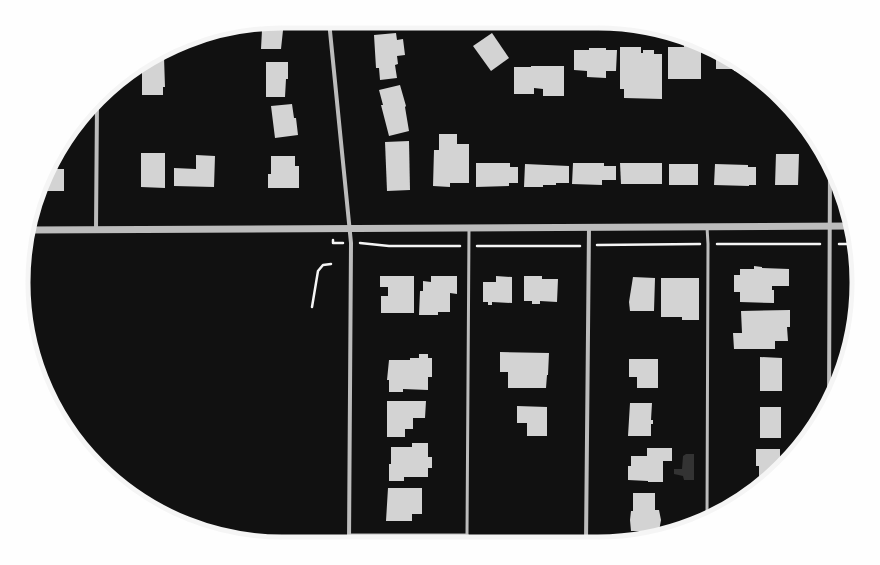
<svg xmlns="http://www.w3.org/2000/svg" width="880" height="565" font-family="Jost,sans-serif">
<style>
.water{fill:#333}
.building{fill:#d3d3d3}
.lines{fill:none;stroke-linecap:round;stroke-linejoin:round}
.path{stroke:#f5f5f5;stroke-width:2.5}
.service{stroke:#bcbcbc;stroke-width:3}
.minor{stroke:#bcbcbc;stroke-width:4}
.tertiary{stroke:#bcbcbc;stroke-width:7}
.rim{fill:none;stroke:#f5f5f5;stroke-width:5}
</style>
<rect width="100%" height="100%" fill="#111"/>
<polygon class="water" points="686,454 694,454 694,480 684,480 683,476 674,474 674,469 682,469 683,456"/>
<g class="building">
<polygon points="284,21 281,49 261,49 262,30 251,30 252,26"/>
<polygon points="396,33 397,40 403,39 405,55 397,56 398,64 395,65 397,78 380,80 379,68 376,68 374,35"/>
<polygon points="492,33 509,58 491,71 473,46"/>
<polygon points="684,43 692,43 692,47 701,46 701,79 668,79 668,47 684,47"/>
<polygon points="620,47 641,47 641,53 643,53 643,50 654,50 654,54 662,54 662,99 624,98 624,89 620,89"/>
<polygon points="589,48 606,48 606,50 617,50 616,71 606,71 606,78 587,77 587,71 574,70 574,50 589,50"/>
<polygon points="716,50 727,57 745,69 740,69 740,71 734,71 734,69 716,69"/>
<polygon points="157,55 160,55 160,57 164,57 165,87 163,87 163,95 142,95 142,63"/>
<polygon points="266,62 288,62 288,79 286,79 285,97 266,97"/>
<polygon points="531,66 564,66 564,96 543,96 543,89 534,88 534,94 514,94 514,67 531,67"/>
<polygon points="400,85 406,106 405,107 409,131 389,136 381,105 383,105 379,90"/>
<polygon points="768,85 770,86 778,94 768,94"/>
<polygon points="292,104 294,118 296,118 298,135 275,138 271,106"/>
<polygon points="439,134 457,134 457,144 469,144 469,183 450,183 450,187 433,186 434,150 439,150"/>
<polygon points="409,141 410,190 387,191 385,142"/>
<polygon points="141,153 165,153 165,188 141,187"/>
<polygon points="776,154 799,154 798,185 775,185"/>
<polygon points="196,155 215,156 214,187 174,186 174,168 196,169"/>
<polygon points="271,156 295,156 295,166 299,166 299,188 268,188 268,174 271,174"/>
<polygon points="476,163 510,163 510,167 518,167 518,183 509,183 509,186 476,187"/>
<polygon points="573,163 604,163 604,166 616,166 616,180 602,180 602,185 572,184"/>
<polygon points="620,163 662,163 662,184 621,184"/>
<polygon points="525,164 569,166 569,183 556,183 556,185 543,185 543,187 524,187"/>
<rect x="669" y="164" width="29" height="21"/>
<polygon points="715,164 748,165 748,167 756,167 756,185 749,185 749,186 714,185"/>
<polygon points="50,169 64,169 64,191 39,191"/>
<polygon points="754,266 762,267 762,268 789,269 789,286 772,286 772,290 774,290 774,303 740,302 740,292 734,292 734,275 740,275 740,269 754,269"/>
<polygon points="380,276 414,276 414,313 381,313 381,296 388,296 388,287 380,287"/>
<polygon points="431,276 457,276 457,294 450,293 450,312 438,312 438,315 419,315 420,291 423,291 423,281 431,282"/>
<polygon points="496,276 512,277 512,303 492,302 492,305 488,305 488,302 483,302 483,282 496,282"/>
<polygon points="524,276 542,276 542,279 558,279 557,302 540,301 540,304 532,304 532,301 524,301"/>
<polygon points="633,277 655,278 654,311 630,311 629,302"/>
<polygon points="661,278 699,278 699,320 682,320 682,317 661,317"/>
<polygon points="790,310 790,327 787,327 788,341 775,341 775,349 734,349 733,333 742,333 741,311"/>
<polygon points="500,352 549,353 548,375 547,375 546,388 508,388 508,372 500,372"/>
<polygon points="419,354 428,354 428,358 432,358 432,377 428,377 428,390 403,389 403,392 389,392 389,380 387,380 389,360 410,360 410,358 419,358"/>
<polygon points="760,357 782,358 782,391 760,391"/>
<polygon points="629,359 658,359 658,388 637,388 637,377 629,377"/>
<polygon points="387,401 426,401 425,418 413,418 413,429 405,429 405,437 387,437"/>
<polygon points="630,403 652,403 651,420 653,420 653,424 651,424 651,436 628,436"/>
<polygon points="517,406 547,407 547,436 527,436 527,423 517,423"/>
<rect x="760" y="407" width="21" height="31"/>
<polygon points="412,443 428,443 428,457 432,457 432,468 428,468 428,477 404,477 404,481 389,481 389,464 391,464 391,447 412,447"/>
<polygon points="647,448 672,448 672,461 663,461 663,482 648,482 648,481 628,480 628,466 631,466 631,456 647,456"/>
<polygon points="756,449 780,449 780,468 764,483 759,483 759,466 756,466"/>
<polygon points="388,488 422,488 422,514 412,514 412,521 386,521"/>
<polygon points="633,493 655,493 655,510 659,510 661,520 659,531 631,531 630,520 631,511 633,511"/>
<polygon points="631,537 649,537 649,538 631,541"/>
</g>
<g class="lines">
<g class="path">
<polyline points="333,240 333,243 343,243"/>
<polyline points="360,243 389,246 460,246"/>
<polyline points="717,244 820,244"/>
<polyline points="839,244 855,244"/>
<polyline points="597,245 700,244"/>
<polyline points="477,246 580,246"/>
<polyline points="312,307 318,271 323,265 331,264"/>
</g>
<g class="service">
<polyline points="707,519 708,244 707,227"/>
<polyline points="349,535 467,535 467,543"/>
<polyline points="467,535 469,229"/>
</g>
<g class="minor">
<polyline points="329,21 351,243 349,542"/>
<polyline points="96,229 97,103"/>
<polyline points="829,403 830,164"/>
<polyline points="586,543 589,227"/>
</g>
<polyline class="tertiary" points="29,230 852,226"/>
</g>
<path d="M0 0H880V565H0ZM282 28H598A254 254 0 0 1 852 282V283A254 254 0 0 1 598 537H282A254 254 0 0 1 28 283V282A254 254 0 0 1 282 28Z" fill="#fefefe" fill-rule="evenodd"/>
<path class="rim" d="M282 28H598A254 254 0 0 1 852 282V283A254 254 0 0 1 598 537H282A254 254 0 0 1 28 283V282A254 254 0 0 1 282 28Z"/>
</svg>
